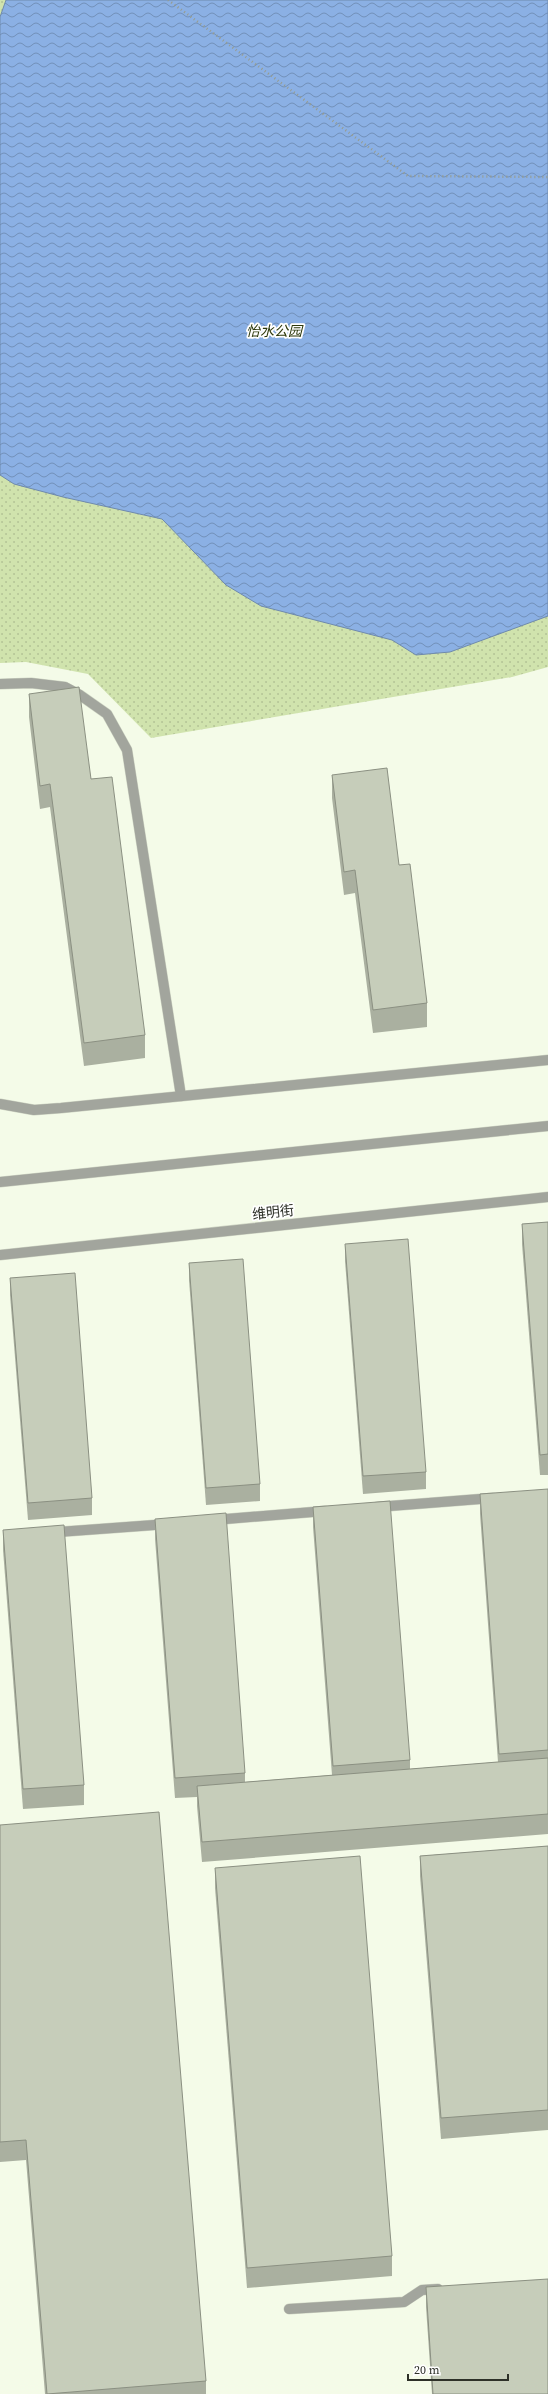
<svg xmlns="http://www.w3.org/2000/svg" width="548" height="2394" font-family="'Source Serif 4','Noto Sans SC',serif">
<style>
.park{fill:url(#park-dots)}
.water{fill:url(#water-waves);stroke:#6f8aac}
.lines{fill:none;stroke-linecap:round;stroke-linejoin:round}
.minor-casing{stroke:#d0d6c5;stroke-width:11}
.path{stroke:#979c8e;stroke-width:2.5;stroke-dasharray:1 3;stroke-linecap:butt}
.minor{stroke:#a2a59d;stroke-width:10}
.wall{fill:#aab0a0}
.building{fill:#c6cdba;stroke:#8b9082}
.labels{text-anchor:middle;stroke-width:3.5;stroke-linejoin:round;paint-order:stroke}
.park-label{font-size:14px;font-style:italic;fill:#2d390b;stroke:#fff}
.street-label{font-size:14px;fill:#2d3028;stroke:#fff}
</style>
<defs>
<pattern id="park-dots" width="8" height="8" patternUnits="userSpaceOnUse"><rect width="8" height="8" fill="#d0e3ad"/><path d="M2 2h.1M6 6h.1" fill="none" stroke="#b3c395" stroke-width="1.8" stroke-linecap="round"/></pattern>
<pattern id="water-waves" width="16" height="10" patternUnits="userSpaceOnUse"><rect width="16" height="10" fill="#8bb0e4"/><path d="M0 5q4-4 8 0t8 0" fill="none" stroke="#7290b9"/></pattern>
</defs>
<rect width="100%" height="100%" fill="#f4fbe8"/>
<polygon class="park" points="0,0 548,0 548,667 512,677 151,738 88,674 26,662 0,663"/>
<polygon class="water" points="6,0 548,0 548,616 450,652 416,655 392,640 261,606 226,585 162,519 63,497 14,484 0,475 0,17"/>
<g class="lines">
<defs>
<g id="minor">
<polyline points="0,684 31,683 65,687 80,695 107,714 127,750 181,1096"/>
<polyline points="0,1104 34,1110 61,1108 548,1060"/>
<polyline points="0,1182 548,1126"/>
<polyline points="0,1255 548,1197"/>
<polyline points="377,1507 493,1498"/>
<polyline points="214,1520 325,1511"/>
<polyline points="58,1532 168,1524"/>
<polyline points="289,2309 404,2302 422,2290 438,2289"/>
</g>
</defs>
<use href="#minor" class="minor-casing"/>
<polyline class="path" points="168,0 408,176 548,177"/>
<use href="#minor" class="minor"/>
</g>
<g class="wall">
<polygon points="29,694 91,779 145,1035 145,1058 84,1066 50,807 40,809 29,717"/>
<polygon points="332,775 399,865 427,1003 427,1027 373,1033 355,893 344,895 332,798"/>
<polygon points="548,1222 548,1475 540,1475 522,1244 522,1224"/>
<polygon points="345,1244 426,1472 426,1489 363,1494 345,1261"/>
<polygon points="189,1263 260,1484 260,1501 206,1505 189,1280"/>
<polygon points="10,1278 92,1498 92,1515 28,1520 10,1295"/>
<polygon points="548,1492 548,1834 202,1862 197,1806 197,1797 175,1798 155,1539 155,1519 245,1773 245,1782 332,1775 313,1527 313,1507 410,1760 410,1769 498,1762 480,1514 480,1494"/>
<polygon points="3,1530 84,1785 84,1805 23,1809 3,1550"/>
<polygon points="0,1825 206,2381 206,2394 45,2394 26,2160 0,2162"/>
<polygon points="548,1846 548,2130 441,2139 420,1876 420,1856"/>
<polygon points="215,1868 392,2256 392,2276 247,2288 215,1888"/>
<polygon points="426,2287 548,2394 432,2394 426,2307"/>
</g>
<g class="building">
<polygon points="79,687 91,779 112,777 145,1035 84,1043 50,784 40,786 29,694"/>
<polygon points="387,768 399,865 410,864 427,1003 373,1010 355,870 344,872 332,775"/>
<polygon points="548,1222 548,1454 540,1455 522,1224"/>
<polygon points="408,1239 426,1472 363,1476 345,1244"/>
<polygon points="243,1259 260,1484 206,1488 189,1263"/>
<polygon points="75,1273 92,1498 28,1503 10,1278"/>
<polygon points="548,1489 548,1750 499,1754 480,1494"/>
<polygon points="390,1501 410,1760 333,1766 313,1507"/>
<polygon points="226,1513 245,1773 175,1778 155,1519"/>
<polygon points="64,1525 84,1785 23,1789 3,1530"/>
<polygon points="548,1758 548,1814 202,1842 197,1786"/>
<polygon points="159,1812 206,2381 47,2394 26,2140 0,2142 0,1825"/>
<polygon points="548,1846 548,2110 441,2118 420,1856"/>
<polygon points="360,1856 392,2256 247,2268 215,1868"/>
<polygon points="548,2279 548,2394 433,2394 426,2287"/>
</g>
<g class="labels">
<g class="park-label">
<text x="274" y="336">怡水公园</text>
</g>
<g class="street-label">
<text transform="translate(273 1212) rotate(-6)" y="5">维明街</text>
</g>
</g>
<path d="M408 2374v6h100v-6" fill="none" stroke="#2d3028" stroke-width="2"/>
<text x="414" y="2374" font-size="12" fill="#2d3028" stroke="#ffffff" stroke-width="3" paint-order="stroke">20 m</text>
</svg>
